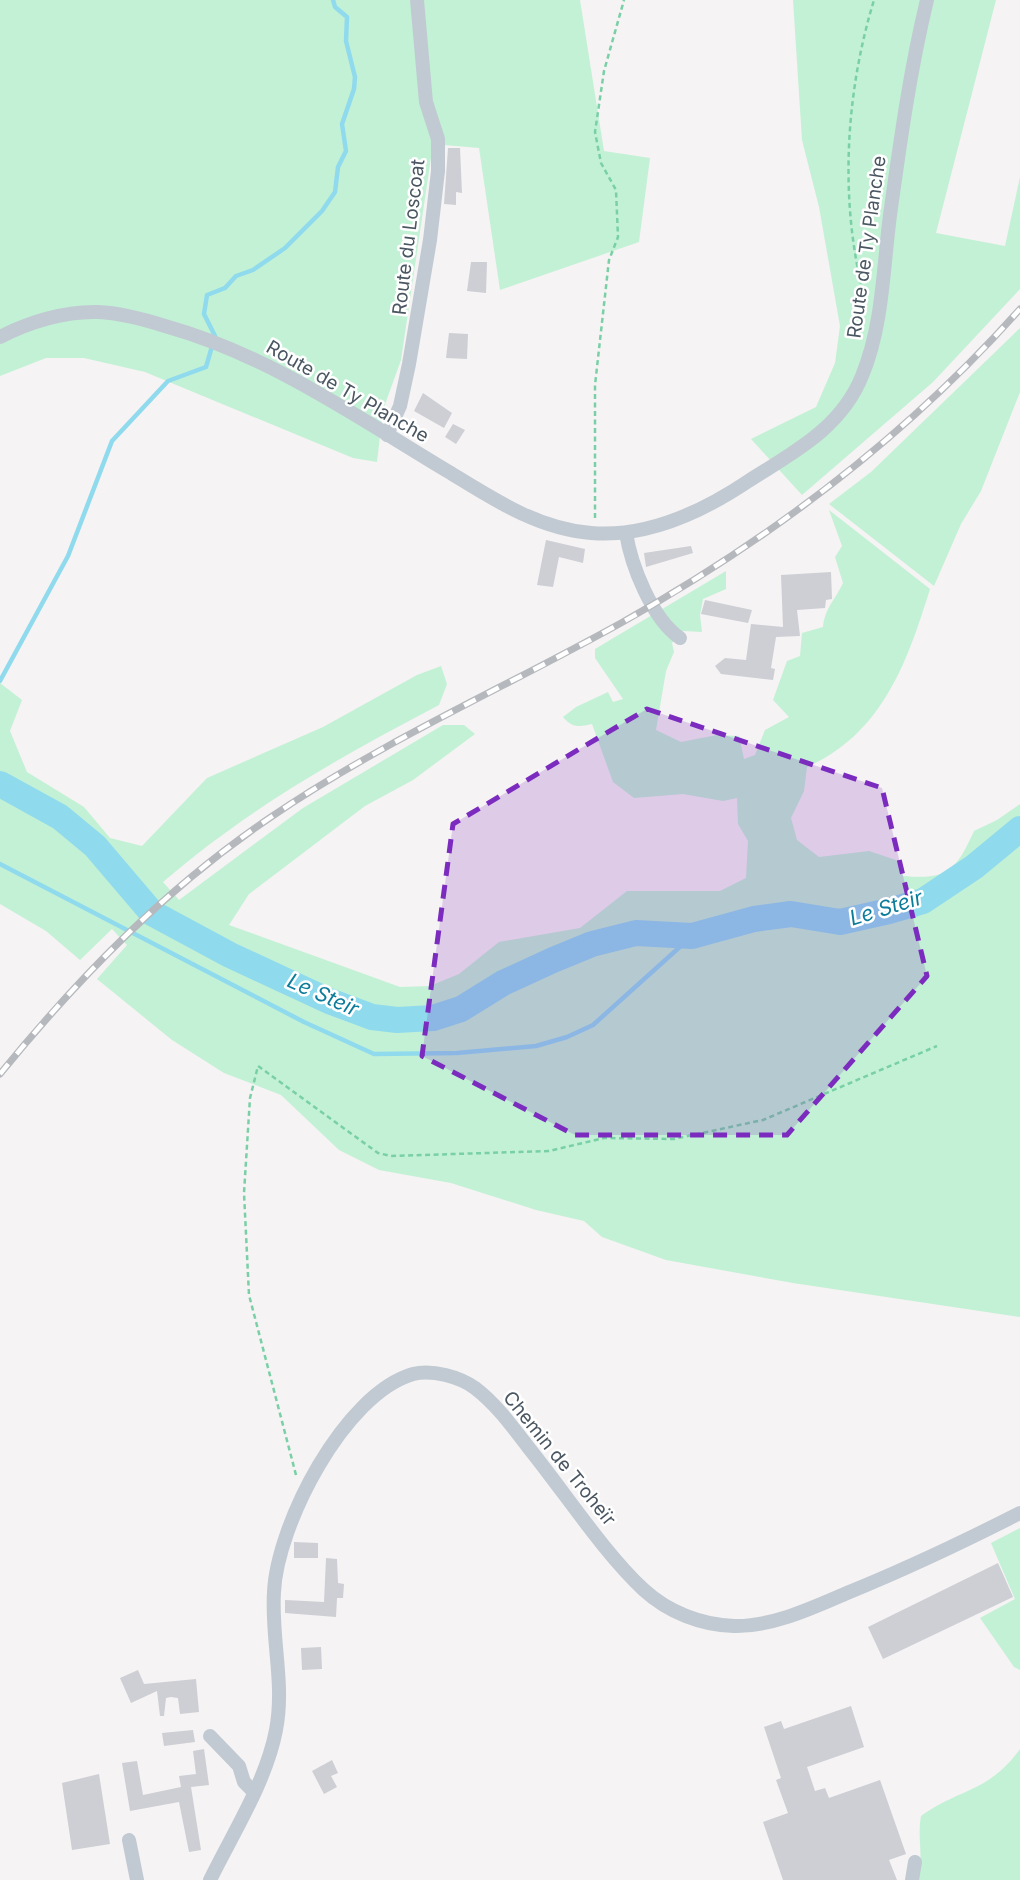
<svg xmlns="http://www.w3.org/2000/svg" width="1020" height="1880" font-family="Inter,sans-serif">
<style>
.green{fill:#c3f1d5}
.lines{fill:none;stroke-linecap:round;stroke-linejoin:round}
.stream{stroke:#90daee;stroke-width:4.5}
.river{stroke:#90daee;stroke-width:26}
.building{fill:#cdcfd5}
.path{stroke:#7ad0a6;stroke-width:2.5;stroke-dasharray:5 3.5;stroke-linecap:butt}
.minor{stroke:#c1cad2;stroke-width:14}
.rail-casing{stroke:#b5b8bd;stroke-width:7}
.rail{stroke:#fff;stroke-width:4.5;stroke-dasharray:13;stroke-linecap:butt}
.marked{fill:#7b2cbf;fill-opacity:0.2;stroke:#7b2cbf;stroke-width:5;stroke-dasharray:14 9;stroke-linejoin:round}
.labels{text-anchor:middle;stroke-width:5;stroke-linejoin:round;paint-order:stroke}
.street-label{font-size:19px;fill:#4a5661;stroke:#fff}
.water-label{font-size:21px;font-style:italic;fill:#0c7c9b;stroke:#fff}
</style>
<rect width="100%" height="100%" fill="#f5f3f3"/>
<g class="green">
<polygon points="0,0 580,0 604,151 650,158 639,242 500,290 479,148 433,144 401,360 383,410 377,462 353,458 145,372 84,358 46,358 0,376"/>
<polygon points="793,0 996,0 936,233 1005,246 1020,177 1020,289 933,382 802,495 751,439 816,407 835,363 840,326 819,207 802,140"/>
<polygon points="1020,328 1020,392 981,491 961,524 934,586 829,504 871,472"/>
<path d="M829 510 930 589C907 663 882 734 807 767L804 791 791 818 797 840 819 857 869 851 896 860 903 876C947 880 956 871 974 831L997 820 1020 804V1317L793 1283 666 1260 602 1237 584 1221 536 1210 451 1183 379 1170 339 1150 281 1095 224 1073 172 1040 97 979 127 945 112 929 80 960 46 931 0 904V683L22 700 10 731 27 772 84 807 110 838 142 846 207 778 323 727 417 675 441 666 447 684 439 705C338 758 249 808 163 882L179 900 303 808 443 725H464L475 734 413 780 365 806 249 894 229 925 400 987 430 986 459 974 499 942 580 928 627 891H720L746 878 748 841 738 824 737 798 723 801 683 794 634 798 613 782 592 724C579 727 572 728 563 717L576 707 608 692 613 702 623 699 595 658V649L726 571V589L703 599 700 615 702 632 683 631 672 643 674 652 666 671 656 730 681 742 717 735 739 736 744 759 755 755 765 730 789 717 773 700 787 661 800 656 802 633 823 627C825 608 835 600 843 583L835 557 842 546Z"/>
<polygon points="1020,1528 1020,1670 1014,1667 980,1618 1015,1599 991,1543"/>
<path d="M1020 1749V1880H918C924 1858 917 1838 921 1816 960 1788 988 1793 1020 1749Z"/>
</g>
<g class="lines">
<g class="stream">
<polyline points="0,681 68,556 112,441 168,381 206,367 215,336 204,314 207,295 225,288 236,276 253,270 285,248 322,211 335,192 338,167 346,151 342,124 354,89 355,77 346,41 347,17 335,7 333,0"/>
<polyline points="0,864 304,1022 374,1054 457,1053 536,1046 567,1037 593,1025 692,936"/>
</g>
<polyline class="river" points="0,784 60,817 95,846 152,913 230,955 329,1001 372,1017 397,1020 433,1018 461,1009 503,983 553,960 592,944 636,933 692,936 754,919 791,914 840,922 889,911 923,901 974,867 1020,829"/>
</g>
<g class="building">
<polygon points="448,148 460,148 462,193 456,192 456,205 444,204"/>
<polygon points="471,262 487,262 486,293 467,291"/>
<polygon points="449,333 468,334 467,359 446,358"/>
<polygon points="423,393 452,413 444,428 414,411"/>
<polygon points="453,424 465,430 456,444 445,437"/>
<polygon points="546,540 585,549 583,563 559,557 553,587 537,585"/>
<polygon points="691,546 693,553 646,567 644,553"/>
<polygon points="831,572 832,599 826,600 825,608 797,610 800,636 776,637 771,668 775,669 773,680 721,674 715,666 725,658 746,660 751,624 783,627 781,575"/>
<polygon points="705,600 752,610 748,623 701,614"/>
<polygon points="294,1542 318,1543 318,1558 294,1558"/>
<polygon points="326,1558 337,1559 338,1583 344,1584 343,1598 337,1598 336,1617 285,1613 285,1600 324,1602"/>
<polygon points="998,1563 1013,1597 883,1659 868,1627"/>
<polygon points="321,1647 322,1669 302,1670 301,1648"/>
<polygon points="138,1670 144,1684 196,1679 199,1712 180,1714 178,1698 171,1697 166,1698 164,1716 160,1716 157,1691 131,1703 120,1678"/>
<polygon points="851,1706 864,1747 807,1767 815,1791 825,1788 829,1798 880,1780 906,1854 889,1860 897,1880 783,1880 763,1822 788,1813 776,1780 781,1778 764,1727 781,1721 784,1729"/>
<polygon points="193,1730 195,1742 164,1746 162,1733"/>
<polygon points="204,1749 209,1785 191,1787 201,1850 189,1852 179,1802 130,1811 122,1763 137,1761 143,1795 181,1787 179,1776 196,1774 193,1751"/>
<polygon points="332,1760 338,1773 331,1776 337,1787 324,1794 312,1771"/>
<polygon points="99,1774 110,1844 72,1850 62,1783"/>
</g>
<g class="lines">
<g class="path">
<path d="M865 300C839 203 845 95 874 0"/>
<polyline points="595,518 595,385 609,260 618,237 616,190 601,163 595,132 604,71 624,0"/>
<polyline points="296,1475 249,1295 244,1193 250,1098 258,1066 378,1153 391,1156 549,1151 604,1138 674,1139 763,1120 937,1046"/>
</g>
<g class="minor">
<path d="M0 337C29 322 65 311 98 312 121 313 143 319 165 326 269 355 357 417 449 472 493 499 538 529 591 533 648 538 704 511 750 480 794 452 841 428 862 376 883 325 883 269 890 215 900 143 910 70 927 0"/>
<polyline points="387,435 400,406 409,364 430,240 438,171 438,139 426,102 417,0"/>
<path d="M626 533C631 565 652 619 680 638"/>
<polyline points="210,1736 239,1766 244,1782 253,1791"/>
<polyline points="129,1840 137,1880"/>
<path d="M210 1880C233 1833 266 1782 276 1730 285 1683 271 1639 274 1592 277 1525 344 1394 413 1374 432 1369 460 1377 475 1388 496 1404 512 1426 528 1447 563 1490 604 1553 644 1590 668 1612 701 1625 734 1626 772 1627 812 1608 847 1593 906 1569 963 1542 1020 1513"/>
<polyline points="912,1880 915,1862"/>
</g>
<defs>
<path id="rail" d="M0 1074C80 976 166 888 271 817 381 742 504 688 621 623 769 540 907 436 1020 309"/>
</defs>
<use href="#rail" class="rail-casing"/>
<use href="#rail" class="rail"/>
</g>
<path class="marked" d="M647 709 882 788 927 976 787 1135H575L422 1056 453 824Z"/>
<g class="labels">
<g class="street-label">
<text transform="translate(408 237) rotate(-83)" y="7">Route du Loscoat</text>
<text transform="translate(866 247) rotate(-82)" y="7">Route de Ty Planche</text>
<text transform="translate(348 391) rotate(30)" y="7">Route de Ty Planche</text>
<text transform="translate(560 1458) rotate(51)" y="7">Chemin de Troheïr</text>
</g>
<g class="water-label">
<text transform="translate(886 908) rotate(-17)" y="7">Le Steir</text>
<text transform="translate(323 995) rotate(24)" y="7">Le Steir</text>
</g>
</g>
</svg>
